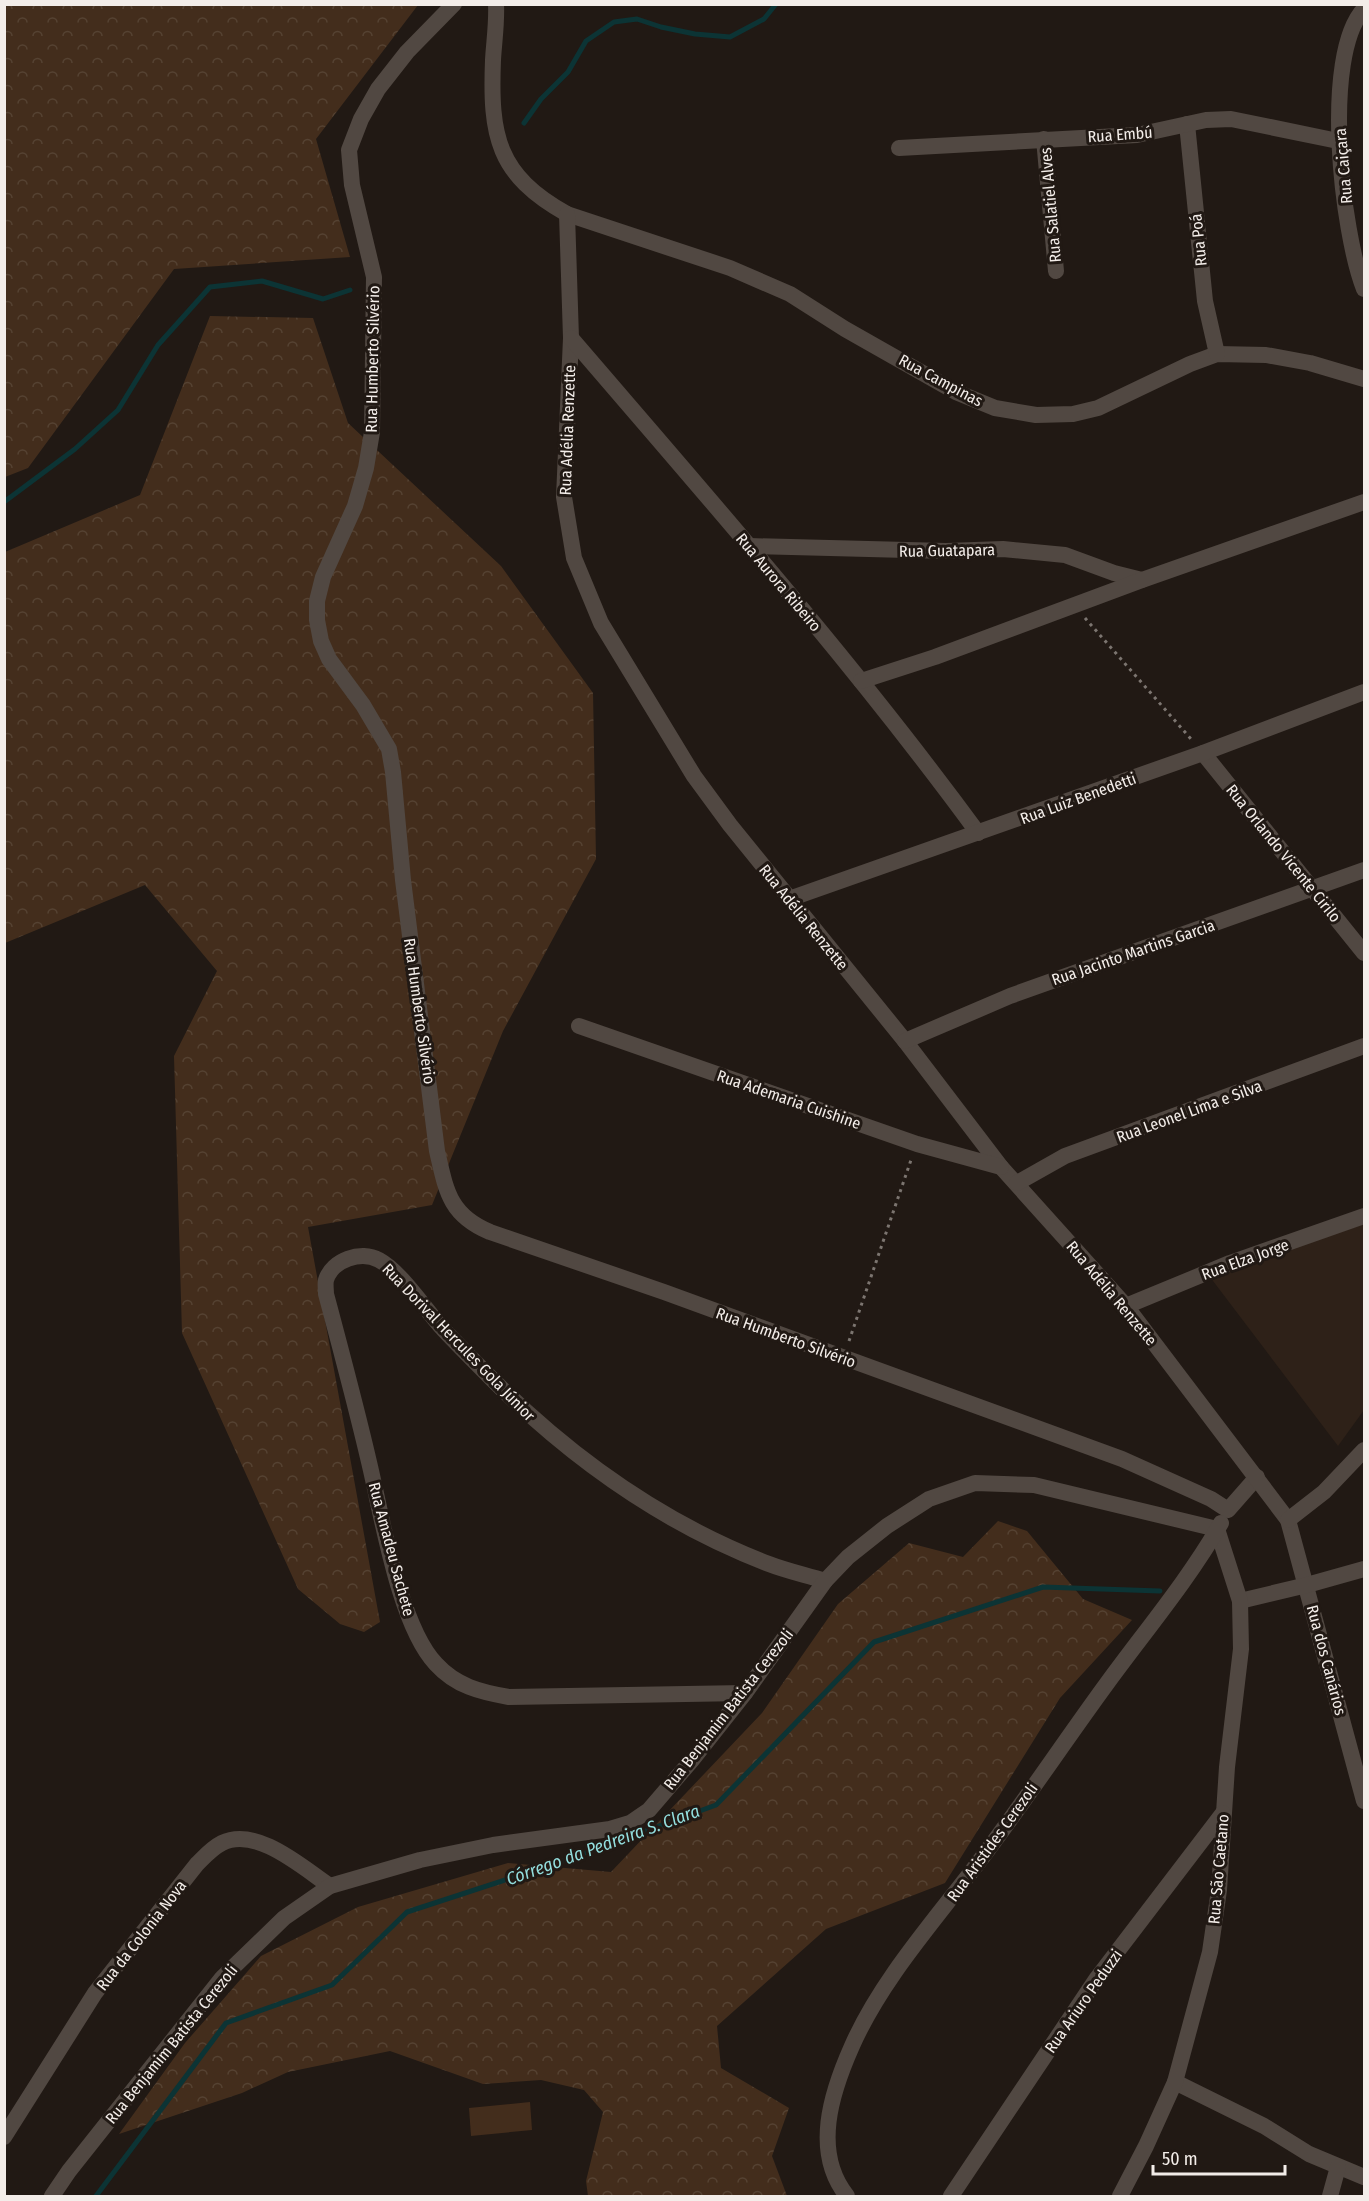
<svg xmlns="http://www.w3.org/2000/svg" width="1369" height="2201" font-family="'Fira Sans Condensed',sans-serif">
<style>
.built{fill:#2e2118}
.forest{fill:url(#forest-crowns)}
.pitch{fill:#432d1c}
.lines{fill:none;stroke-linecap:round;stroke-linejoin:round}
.stream{stroke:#0c3435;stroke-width:5}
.path{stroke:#7c7570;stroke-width:3;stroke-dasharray:3 4.5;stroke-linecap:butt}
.street{stroke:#514842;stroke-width:16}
.labels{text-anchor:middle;stroke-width:6;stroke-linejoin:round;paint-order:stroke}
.street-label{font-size:16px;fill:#f3ede9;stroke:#211914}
.water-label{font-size:18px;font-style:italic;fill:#93dede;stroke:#211914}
</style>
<defs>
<pattern id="forest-crowns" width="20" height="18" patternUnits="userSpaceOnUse" patternTransform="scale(1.5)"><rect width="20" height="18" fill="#432d1c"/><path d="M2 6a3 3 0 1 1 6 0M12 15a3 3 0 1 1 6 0" fill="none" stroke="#554232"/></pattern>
</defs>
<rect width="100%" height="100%" fill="#211914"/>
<polygon class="built" points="1364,1224 1364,1410 1338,1446 1210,1277"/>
<g class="forest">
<polygon points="5,4 418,5 316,139 350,257 174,269 28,468 5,477"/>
<polygon points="210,316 313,318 348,423 501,566 593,693 596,859 503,1031 432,1205 308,1227 380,1622 364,1632 340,1624 298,1589 182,1333 174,1056 217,971 145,885 5,943 5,552 140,495"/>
<polygon points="998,1521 1027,1531 1083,1599 1132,1620 1060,1698 945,1883 826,1929 717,2026 721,2068 789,2108 772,2156 787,2196 588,2196 586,2181 603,2112 584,2090 541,2080 483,2084 390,2051 288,2072 242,2093 119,2134 185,2043 261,1956 358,1907 508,1863 611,1872 762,1713 838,1604 909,1543 963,1557"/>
</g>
<polygon class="pitch" points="530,2102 532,2130 471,2136 469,2108"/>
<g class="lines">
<g class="stream">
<polyline points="524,123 541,99 568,72 586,41 614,22 637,19 661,27 695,34 730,37 764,19 776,4"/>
<polyline points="4,502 75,449 118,410 158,345 210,287 262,281 323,299 350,290"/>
<polyline points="96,2196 226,2023 332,1985 407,1912 569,1859 716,1805 874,1642 1043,1587 1160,1591"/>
</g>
<g class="path">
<polyline points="1085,618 1191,739"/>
<polyline points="849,1341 911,1160"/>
</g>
<g class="street">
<path d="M454 4 407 52 378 89 361 119 349 150 352 185 374 277 372 432 366 468 355 506 323 577 317 601V620L321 641 329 659 363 705 389 749 393 772 403 880 437 1151C446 1190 449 1215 490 1232L664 1292 1122 1459 1211 1499 1228 1510 1257 1477"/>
<path d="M496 4C497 23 494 42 493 60 490 136 497 175 567 214L730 268 790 294 845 329 956 392 995 408 1036 415 1073 414 1098 408 1190 364 1217 354 1266 355 1310 363 1364 379"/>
<path d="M1364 9C1321 56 1342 233 1364 289"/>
<polyline points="1187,124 1205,301 1217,354"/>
<polyline points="1044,139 1056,271"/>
<polyline points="899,148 1137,135 1206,120 1231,119 1338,141"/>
<polyline points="567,214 571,338 564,497 574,558 601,623 694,776 730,825 905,1041 1001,1167 1126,1306 1288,1520 1364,1801"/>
<path d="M571 338C710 500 852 661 978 833"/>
<polyline points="749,546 946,551 1003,549 1065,555 1114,573 1142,580"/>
<polyline points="861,681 935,657 1142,580 1364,502"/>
<polyline points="1203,753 1364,953"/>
<polyline points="789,899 1203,753 1364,692"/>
<polyline points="579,1026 917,1144 1001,1167"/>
<polyline points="905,1041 1010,996 1364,870"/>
<polyline points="1017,1183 1065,1156 1364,1046"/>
<polyline points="1126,1306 1230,1263 1364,1216"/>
<polyline points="1288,1520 1324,1492 1364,1450"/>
<polyline points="1240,1601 1307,1585 1364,1569"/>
<path d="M745 1693 509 1697C480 1692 456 1686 436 1664 399 1625 382 1516 369 1462 356 1406 341 1350 326 1294 326 1290 325 1284 326 1280 332 1260 361 1250 379 1260 401 1272 425 1309 443 1329 459 1346 475 1362 491 1378 570 1457 664 1524 769 1564 787 1571 806 1575 825 1581"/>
<polyline points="1175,2082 1264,2126 1309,2154 1364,2177"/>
<path d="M4 2137 95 1993 197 1864C205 1856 212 1848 222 1843 257 1826 303 1868 330 1886"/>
<polyline points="52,2196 69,2171 222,1978 284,1918 330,1886 420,1860 493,1845 610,1829 630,1823 649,1810 692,1760 745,1693 825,1581 848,1557 887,1526 929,1499 975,1483 1034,1485 1217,1529 1240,1601 1241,1649 1227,1767 1219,1890 1210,1952 1175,2082 1146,2146 1120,2196"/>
<path d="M847 2196C812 2152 831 2093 852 2046 881 1980 935 1920 978 1863 1023 1804 1064 1742 1108 1682 1146 1630 1189 1579 1221 1523"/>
<polyline points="951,2196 1097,1978 1223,1813"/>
<polyline points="1330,2196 1338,2167"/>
</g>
</g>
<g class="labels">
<g class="street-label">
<text transform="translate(1120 134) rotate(-4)" y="6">Rua Embú</text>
<text transform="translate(1343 166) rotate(-95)" y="6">Rua Caiçara</text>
<text transform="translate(1050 205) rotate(-95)" y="6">Rua Salatiel Alves</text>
<text transform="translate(1198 240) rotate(-96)" y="6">Rua Poá</text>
<text transform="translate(372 359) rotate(-89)" y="6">Rua Humberto Silvério</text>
<text transform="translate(941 380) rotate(28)" y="6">Rua Campinas</text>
<text transform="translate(567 430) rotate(-88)" y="6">Rua Adélia Renzette</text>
<text transform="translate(947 550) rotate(-1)" y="6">Rua Guatapara</text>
<text transform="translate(779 582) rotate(50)" y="6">Rua Aurora Ribeiro</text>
<text transform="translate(1078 798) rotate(-20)" y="6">Rua Luiz Benedetti</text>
<text transform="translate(1284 853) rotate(51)" y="6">Rua Orlando Vicente Cirilo</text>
<text transform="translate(804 917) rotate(51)" y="6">Rua Adélia Renzette</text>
<text transform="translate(1133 952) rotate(-19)" y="6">Rua Jacinto Martins Garcia</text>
<text transform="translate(420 1011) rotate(82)" y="6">Rua Humberto Silvério</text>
<text transform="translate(789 1099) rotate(19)" y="6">Rua Ademaria Cuishine</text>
<text transform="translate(1189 1111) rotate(-20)" y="6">Rua Leonel Lima e Silva</text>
<text transform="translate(1245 1259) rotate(-20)" y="6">Rua Elza Jorge</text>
<text transform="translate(1112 1293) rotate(50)" y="6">Rua Adélia Renzette</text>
<text transform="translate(786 1337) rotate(20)" y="6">Rua Humberto Silvério</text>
<text transform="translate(459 1342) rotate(46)" y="6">Rua Dorival Hercules Gola Júnior</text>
<text transform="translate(392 1549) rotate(75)" y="6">Rua Amadeu Sachete</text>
<text transform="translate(1327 1660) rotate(75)" y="6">Rua dos Canários</text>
<text transform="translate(728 1709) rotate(-52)" y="6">Rua Benjamim Batista Cerezoli</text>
<text transform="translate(992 1842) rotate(-54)" y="6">Rua Aristides Cerezoli</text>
<text transform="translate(1218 1869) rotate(-85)" y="6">Rua São Caetano</text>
<text transform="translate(141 1935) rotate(-52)" y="6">Rua da Colonia Nova</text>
<text transform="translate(1083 2001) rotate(-55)" y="6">Rua Ariuro Peduzzi</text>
<text transform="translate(171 2044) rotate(-51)" y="6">Rua Benjamim Batista Cerezoli</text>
</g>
<g class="water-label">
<text transform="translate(603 1845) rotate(-20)" y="6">Córrego da Pedreira S. Clara</text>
</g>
</g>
<rect width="1369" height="2201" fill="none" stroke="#f3ede9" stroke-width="12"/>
<path d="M1153 2165v9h132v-9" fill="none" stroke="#f3ede9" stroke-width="3"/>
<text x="1162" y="2165" font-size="18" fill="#f3ede9" stroke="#211914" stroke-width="4.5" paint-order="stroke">50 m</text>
</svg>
